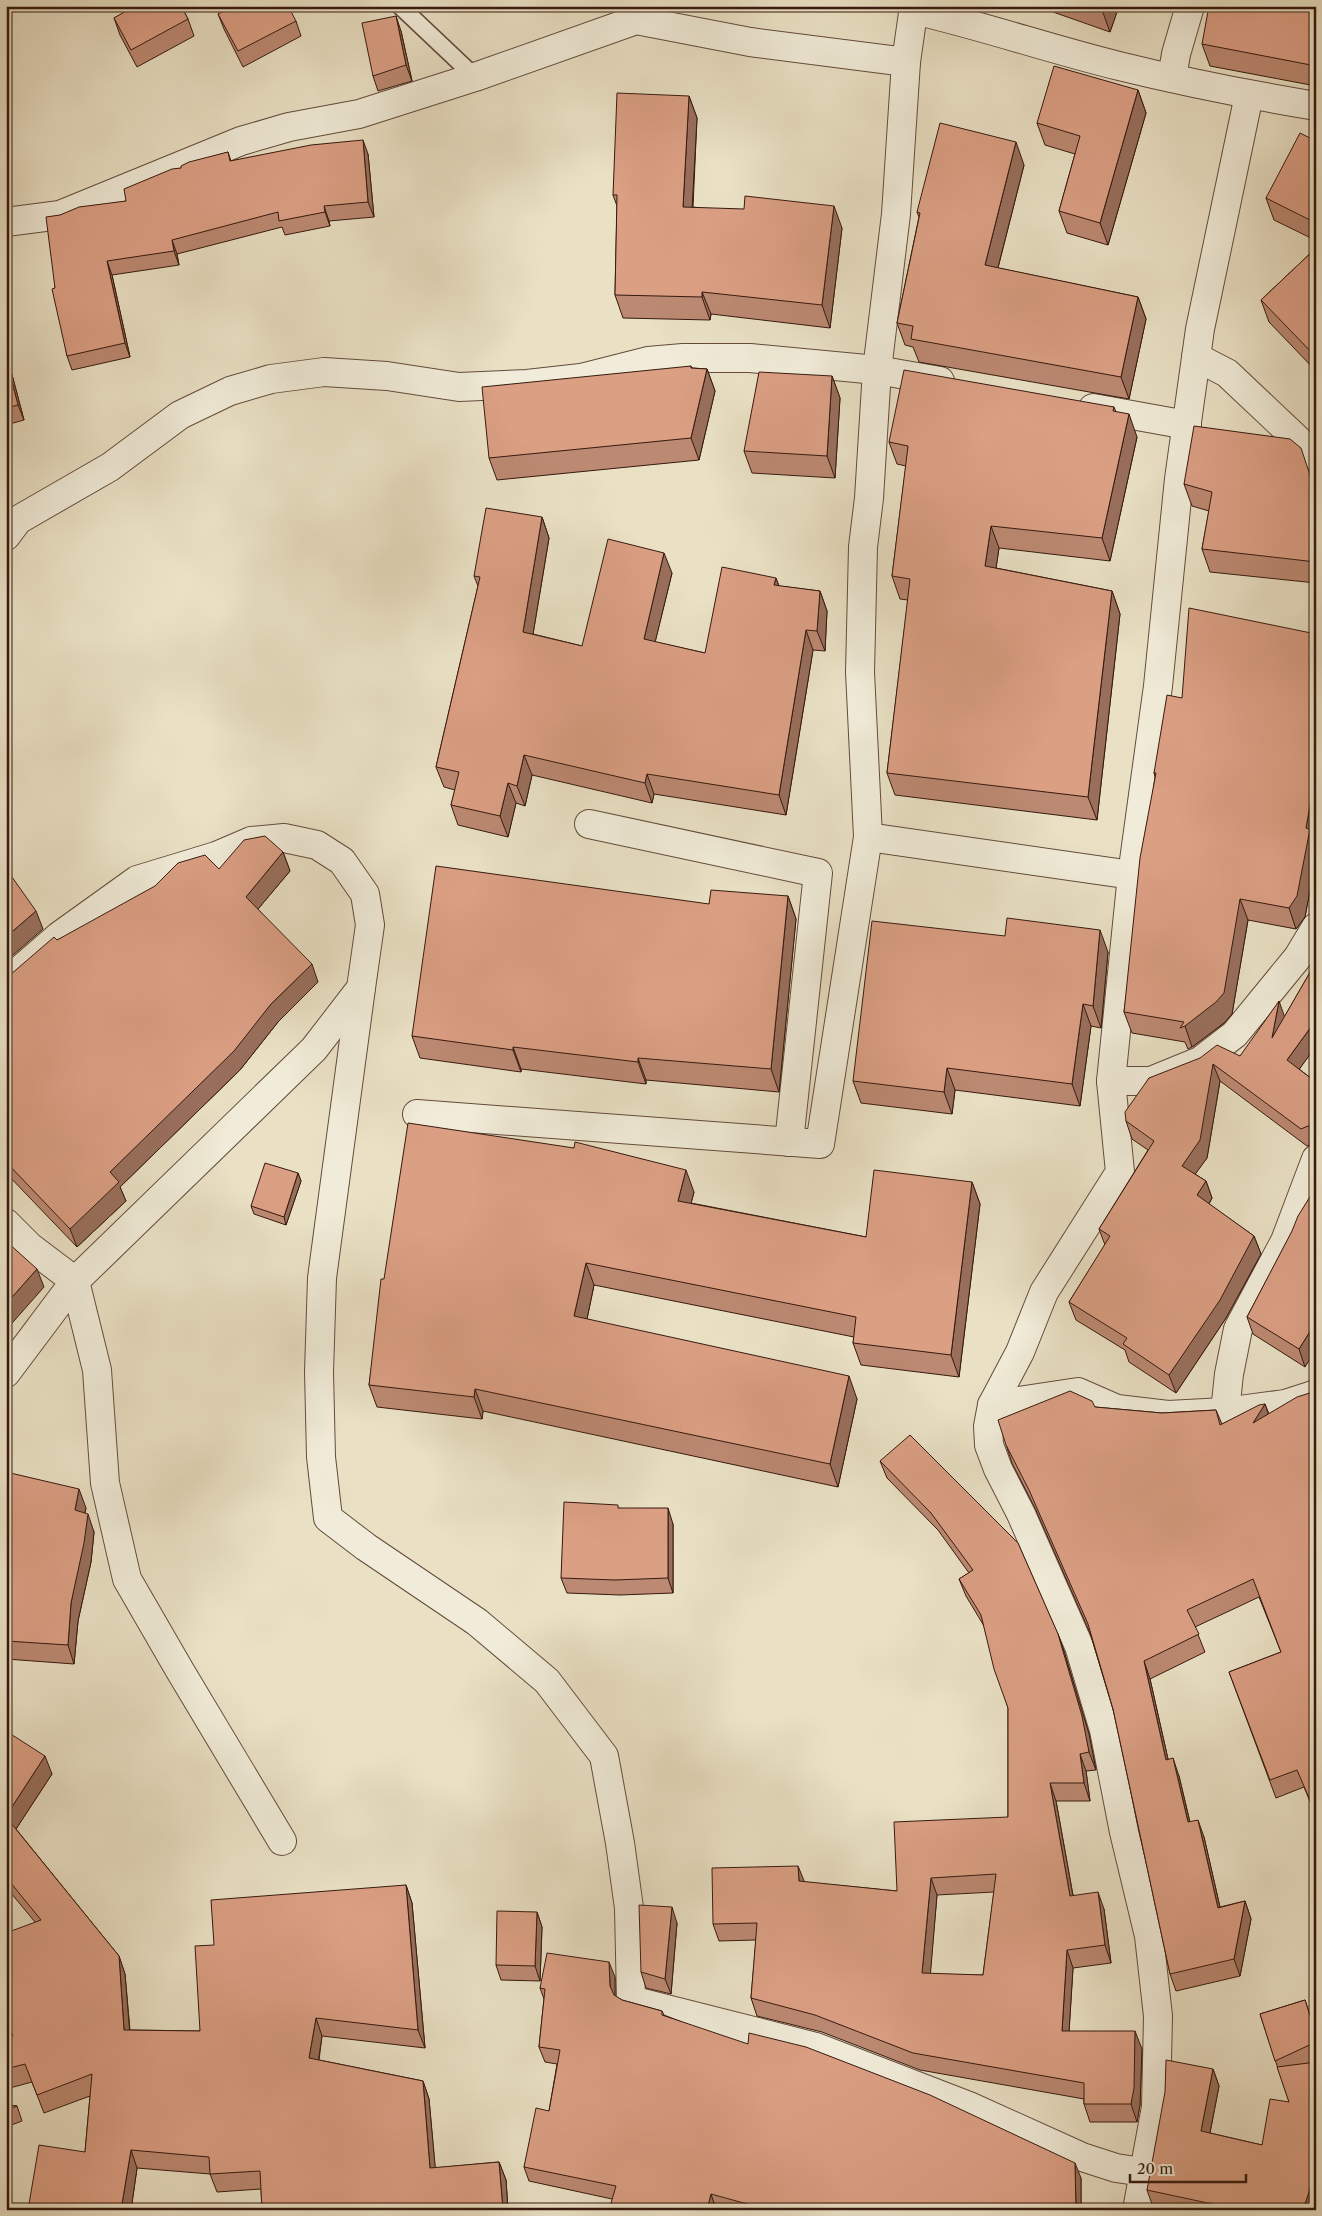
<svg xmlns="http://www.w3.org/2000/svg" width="1322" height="2216" font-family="'Libre Caslon Text',serif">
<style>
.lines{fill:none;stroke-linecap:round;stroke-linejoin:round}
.service-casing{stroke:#634b3c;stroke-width:19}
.minor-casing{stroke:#634b3c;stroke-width:30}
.service{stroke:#f1ecd9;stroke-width:16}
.minor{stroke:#f1ecd9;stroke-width:28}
.wall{fill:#bc8972;stroke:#36190f;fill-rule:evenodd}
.shaded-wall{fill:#996f5c;stroke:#36190f}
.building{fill:#db9f84;stroke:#36190f;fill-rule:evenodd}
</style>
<rect width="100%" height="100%" fill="#eae1c5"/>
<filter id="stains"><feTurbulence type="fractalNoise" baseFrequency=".004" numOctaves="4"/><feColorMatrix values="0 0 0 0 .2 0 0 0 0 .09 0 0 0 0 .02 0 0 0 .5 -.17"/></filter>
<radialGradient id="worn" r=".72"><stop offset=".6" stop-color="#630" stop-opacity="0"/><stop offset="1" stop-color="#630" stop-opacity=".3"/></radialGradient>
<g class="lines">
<defs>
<polyline id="service" points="400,6 475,77"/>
<g id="minor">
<path d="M914 10C983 26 1050 49 1119 66 1184 82 1250 95 1316 106"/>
<polyline points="1172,78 1176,54 1190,6"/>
<polyline points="6,222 60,215 241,141 289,127 359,114 475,77 636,20 750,42 906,62"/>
<polyline points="1196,357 1227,373 1316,457"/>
<polyline points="1093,408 1187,425"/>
<polyline points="6,536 18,520 110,467 180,415 230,391 271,379 324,372 387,376 459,387 527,384 581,378 648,361 683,358 750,358 877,370 940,381"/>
<polyline points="589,824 818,873 789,1142"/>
<polyline points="868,837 1132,875"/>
<polyline points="6,982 59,936 137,880 216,856 251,841 284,838 317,845 342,861 365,894 370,925 361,988 314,1049 75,1281 6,1373"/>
<polyline points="361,988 322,1278 319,1372 321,1457 328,1518 366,1547 477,1622 547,1681 604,1756 620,1843 629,1908 631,2000 816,2047 969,2106 1082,2157 1116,2168 1143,2172"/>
<polyline points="1111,1081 1151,1081 1200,1061 1235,1034 1298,957 1316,927"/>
<polyline points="417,1114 820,1144 868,837 860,672 863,547 869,498 877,370 896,214 906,62 914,6"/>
<polyline points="6,1223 30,1247 75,1281 97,1370 105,1483 127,1579 179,1669 282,1841"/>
<polyline points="992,1405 1078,1392 1117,1409 1168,1415 1225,1412 1285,1404 1316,1394"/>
<polyline points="1225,1412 1229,1374 1238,1329 1285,1241 1316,1159"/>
<polyline points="1137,2210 1156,2107 1158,2016 1149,1936 1124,1832 1104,1730 1079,1646 1021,1514 998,1469 989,1445 988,1426 992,1405 1020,1352 1044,1292 1120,1172 1111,1081 1132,875 1158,686 1179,479 1200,329 1249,95"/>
</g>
</defs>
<use href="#service" class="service-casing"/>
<use href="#minor" class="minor-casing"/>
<use href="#service" class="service"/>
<use href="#minor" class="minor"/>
</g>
<g class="wall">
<polygon points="129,6 181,6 188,19 194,36 137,67 120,35 114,18 131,9"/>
<polygon points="1036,6 1119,6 1110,32"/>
<polygon points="1316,6 1316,86 1210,66 1202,44"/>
<polygon points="218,14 296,21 301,36 243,67 224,29"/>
<polygon points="401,31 412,81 378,91 373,76"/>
<polygon points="1138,90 1146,113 1108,245 1067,233 1059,211 1075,154 1045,145 1037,123"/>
<polygon points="689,96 697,118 693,207 842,228 830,328 711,314 710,320 623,318 615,295 617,206 613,195"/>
<polygon points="1316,141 1316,246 1313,239 1274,220 1266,198"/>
<polygon points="228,152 231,161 368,154 374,217 329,221 330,226 285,235 282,227 177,254 179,265 112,275 130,357 72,370 67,356 55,288 60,215 126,201 181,168"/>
<polygon points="1024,165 998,268 1138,297 1146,319 1129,399 919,362 913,347 905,345 897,323 919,217 917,212"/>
<polygon points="1316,248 1316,371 1269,322 1261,300"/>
<polygon points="6,352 24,420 6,425"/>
<polygon points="691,366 692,368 707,369 715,391 699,460 497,480 489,458"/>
<polygon points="832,376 840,398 835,478 752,473 744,451"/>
<polygon points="1114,407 1116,412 1137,437 1110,561 999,548 996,568 1112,591 1120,614 1097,820 895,795 887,773 908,600 900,599 892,576 906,466 897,464 889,442"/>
<polygon points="1184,484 1316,491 1316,583 1210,572 1202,549 1209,511 1192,506"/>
<polygon points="542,517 549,538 533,634 582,646 672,573 655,642 705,653 776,578 779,586 820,591 827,611 825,651 813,650 786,815 654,794 652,803 532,775 525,806 516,803 508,837 458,825 451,805 455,790 444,787 436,767 478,586 474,576"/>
<polygon points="1316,634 1316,836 1315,843 1316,846 1316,858 1305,917 1296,929 1248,920 1232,1014 1224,1023 1192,1047 1188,1049 1185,1042 1132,1033 1124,1012 1155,777 1154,773 1182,698"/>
<polygon points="283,852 290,871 258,909 318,982 278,1022 240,1070 120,1187 126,1201 77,1247 6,1173 6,977 10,975 57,940 219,869"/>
<polygon points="788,896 796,919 779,1092 646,1080 646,1084 521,1069 521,1072 420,1058 412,1036 709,904"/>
<polygon points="1108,952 1101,1028 1091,1026 1080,1106 955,1090 952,1114 861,1103 853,1081"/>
<polygon points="1316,962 1316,1046 1299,1069 1316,1082 1316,1144 1314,1144 1307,1146 1220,1081 1207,1158 1195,1174 1206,1181 1212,1198 1209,1204 1254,1236 1261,1254 1226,1318 1176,1393 1129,1362 1125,1350 1076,1320 1069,1302 1105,1245 1099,1229 1148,1150 1132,1139 1126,1121 1149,1078 1240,1056 1285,1016"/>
<polygon points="298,1173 301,1181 286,1225 254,1214 251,1206"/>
<polygon points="972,1182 980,1204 959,1377 861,1365 853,1343 854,1337 594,1285 587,1319 857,1399 838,1487 483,1411 482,1419 377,1407 369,1385 384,1279 694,1192 691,1203 866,1237"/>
<polygon points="1316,1187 1305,1367 1253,1334 1247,1317"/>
<polygon points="1316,1391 1316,1816 1304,1787 1276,1798 1229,1672 1281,1652 1259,1597 1195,1627 1205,1652 1150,1679 1168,1759 1179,1776 1190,1822 1204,1837 1220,1907 1245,1901 1251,1919 1240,1976 1176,1991 1170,1974 1113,1709 1090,1633 1035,1508 1012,1463 1006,1445 1095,1407 1162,1413 1216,1410 1222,1424 1265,1404 1269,1414"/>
<path d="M880 1461 1058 1634 1064 1651 1089 1734 1096 1770 1086 1771 1090 1801H1056L1073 1895 1104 1909 1111 1963 1073 1968 1069 2031 1142 2049 1140 2105 1137 2122H1090L1084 2104V2099L920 2070 822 2032 757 2016 751 1998 756 1940 719 1941 713 1924 804 1882 897 1891 1008 1817V1708L984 1626 966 1596 959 1579 969 1573 938 1530 887 1478ZM994 1892 983 1975 930 1974 937 1895Z"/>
<polygon points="6,1472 86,1508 85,1513 94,1532 91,1562 78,1621 74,1664 6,1659"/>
<polygon points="619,1508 673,1524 673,1593 620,1595 567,1593 561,1578"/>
<polygon points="6,1731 52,1774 16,1829 119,1956 125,1974 130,2030 200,2031 214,1945 406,1885 412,1903 425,2048 322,2036 319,2060 423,2081 429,2099 435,2168 499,2162 506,2180 508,2210 262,2210 261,2189 217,2192 210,2174 137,2168 131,2210 28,2210 85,2152 90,2096 44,2113 32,2082 6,2089 6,2038 13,2036 35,1922 6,1887"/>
<polygon points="537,1912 542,1927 540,1981 501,1980 496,1965"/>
<polygon points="677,1923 671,1994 646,1988 641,1972"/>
<polygon points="615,1977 615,1996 622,2000 662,2011 664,2015 1081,2178 1081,2210 718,2210 612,2199 529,2181 524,2167 549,2111 557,2064 545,2062 539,2047 544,1999 540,1988"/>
<polygon points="1305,2000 1316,2032 1316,2060 1311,2062 1315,2210 1166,2210 1153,2207 1147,2190 1213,2069 1219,2086 1210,2133 1262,2145 1289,2102 1260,2014"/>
<polygon points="6,2105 17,2106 22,2121 6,2127"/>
</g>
<g class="shaded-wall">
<polygon points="1103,6 1119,6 1110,32 1102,10"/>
<polygon points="396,16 401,31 412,81 406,65"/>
<polygon points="1138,90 1146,113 1108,245 1100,223"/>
<polygon points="689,96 697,118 691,229 683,207"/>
<polygon points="363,140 368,154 374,217 368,202"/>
<polygon points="1016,142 1024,165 993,287 985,265"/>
<polygon points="324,206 329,221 330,226 325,212"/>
<polygon points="834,206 842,228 830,328 822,305"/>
<polygon points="172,240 177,254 179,265 174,251"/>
<polygon points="107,261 112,275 130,357 125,343"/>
<polygon points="702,292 711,314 710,320 702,297"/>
<polygon points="1138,297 1146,319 1129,399 1121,377"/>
<polygon points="6,352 24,420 18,405 6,359"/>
<polygon points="707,369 715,391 699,460 691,438"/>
<polygon points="832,376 840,398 835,478 827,456"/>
<polygon points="1129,414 1137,437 1110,561 1102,538"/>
<polygon points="542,517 549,538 530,652 523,632"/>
<polygon points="991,526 999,548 993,588 985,566"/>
<polygon points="664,553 672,573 651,659 644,639"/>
<polygon points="776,578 783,598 774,585"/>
<polygon points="820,591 827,611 825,651 817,631"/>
<polygon points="1112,591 1120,614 1097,820 1088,797"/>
<polygon points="806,630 813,650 786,815 779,795"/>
<polygon points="524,755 532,775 525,806 517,786"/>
<polygon points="1316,771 1316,836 1315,843 1316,846 1316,858 1305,917 1296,929 1289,908 1306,828"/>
<polygon points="647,774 654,794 652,803 645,783"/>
<polygon points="508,783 516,803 508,837 500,816"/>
<polygon points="283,852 290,871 253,915 246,897"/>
<polygon points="788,896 796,919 779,1092 771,1069"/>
<polygon points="1240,899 1248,920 1232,1014 1224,1023 1192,1047 1185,1026"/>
<polygon points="36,911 43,929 6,961 6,937"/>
<polygon points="1100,930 1108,952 1101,1028 1093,1006"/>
<polygon points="312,964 318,982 278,1022 240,1070 120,1187 126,1201 77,1247 70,1229 110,1172 271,1004"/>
<polygon points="1279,1001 1285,1018 1272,1038"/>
<polygon points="1083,1004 1091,1026 1080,1106 1072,1084"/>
<polygon points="1316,1020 1316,1046 1293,1078 1287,1060"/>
<polygon points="513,1047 521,1069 521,1072 513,1050"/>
<polygon points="638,1058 646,1080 646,1084 638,1062"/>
<polygon points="1213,1064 1220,1081 1207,1158 1188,1184 1182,1166"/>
<polygon points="947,1068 955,1090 952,1114 944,1092"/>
<polygon points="686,1170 694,1192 686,1223 678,1201"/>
<polygon points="298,1173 301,1181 286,1225 284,1217"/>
<polygon points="1206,1181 1212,1198 1203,1213 1197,1195"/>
<polygon points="972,1182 980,1204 959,1377 951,1355"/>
<polygon points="1254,1236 1261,1254 1226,1318 1176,1393 1169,1375"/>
<polygon points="586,1263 594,1285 583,1338 574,1316"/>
<polygon points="37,1269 44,1287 6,1330 6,1304"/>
<polygon points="1316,1322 1316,1350 1305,1367 1299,1349"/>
<polygon points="849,1376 857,1399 838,1487 830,1464"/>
<polygon points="475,1389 483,1411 482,1419 474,1397"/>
<polygon points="1265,1404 1271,1422 1253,1423"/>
<polygon points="79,1489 86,1508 81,1529 75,1510"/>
<polygon points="668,1508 673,1524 673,1593 668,1578"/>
<polygon points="88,1514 94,1532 91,1562 78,1621 74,1664 68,1645 71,1603"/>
<polygon points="1058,1634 1064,1651 1089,1734 1096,1770 1089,1752"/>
<polygon points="1144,1661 1150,1679 1172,1777 1166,1760"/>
<polygon points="1080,1754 1086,1771 1090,1801 1084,1783"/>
<polygon points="45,1756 52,1774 12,1835 6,1816"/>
<polygon points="1173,1758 1179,1776 1194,1840 1188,1822"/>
<polygon points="1050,1783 1056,1801 1076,1913 1070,1896"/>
<polygon points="1198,1820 1204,1837 1224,1925 1218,1908"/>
<polygon points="798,1866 805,1883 799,1881"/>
<polygon points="931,1878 937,1895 929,1991 922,1973"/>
<polygon points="406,1885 412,1903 425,2048 418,2030"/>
<polygon points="1098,1892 1104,1909 1111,1963 1105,1945"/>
<polygon points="1245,1901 1251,1919 1240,1976 1234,1959"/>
<polygon points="672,1907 677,1923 671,1994 665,1979"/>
<polygon points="537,1912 542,1927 540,1981 535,1966"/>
<polygon points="1067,1950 1073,1968 1068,2048 1062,2031"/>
<polygon points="119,1956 125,1974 131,2048 124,2030"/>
<polygon points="609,1962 615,1977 615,2001 610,1986"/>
<polygon points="316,2018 322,2036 316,2076 309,2058"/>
<polygon points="1135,2031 1142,2049 1140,2105 1137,2122 1131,2104"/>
<polygon points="1213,2069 1219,2086 1207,2148 1201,2131"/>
<polygon points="423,2081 429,2099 437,2186 430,2168"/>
<polygon points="131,2150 137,2168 131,2210 121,2210"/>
<polygon points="499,2162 506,2180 508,2210 503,2210"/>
<polygon points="1075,2163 1081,2178 1081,2210 1076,2210"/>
<polygon points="1316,2171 1315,2210 1303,2210"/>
<polygon points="711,2194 716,2209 716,2210 707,2210"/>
</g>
<g class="building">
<polygon points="135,6 181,6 188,19 131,50 114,18"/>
<polygon points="233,6 288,6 296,21 238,51 218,14"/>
<polygon points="1091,6 1103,6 1102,10"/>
<polygon points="1209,6 1316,6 1316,66 1202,44"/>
<polygon points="396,16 406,65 373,76 362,23"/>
<polygon points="1054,66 1138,90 1100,223 1059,211 1080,136 1037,123"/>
<polygon points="617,93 689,96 683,207 744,209 745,196 834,206 822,305 702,292 702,297 615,295 617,195 613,195"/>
<polygon points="940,123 1016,142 985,265 1138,297 1121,377 911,339 913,326 897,323 920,213 917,212"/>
<polygon points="1300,133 1316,141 1316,223 1266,198"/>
<polygon points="363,140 368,202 324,206 325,212 279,221 278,212 172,240 174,251 107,261 125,343 67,356 52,289 55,288 46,217 60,215 79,207 126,201 124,189 172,169 181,168 181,166 189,162 228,152 230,161 311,145"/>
<polygon points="1316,226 1316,236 1311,234"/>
<polygon points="1316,248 1316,357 1261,300"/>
<polygon points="6,359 18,405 6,408"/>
<polygon points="691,366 691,368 707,369 691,438 489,458 482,387"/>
<polygon points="904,370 1114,407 1113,411 1129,414 1102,538 991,526 985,566 1112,591 1088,797 887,773 910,579 892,576 908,446 889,442"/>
<polygon points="759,372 832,376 827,456 744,451"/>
<polygon points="1194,426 1290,439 1301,448 1316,493 1316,562 1202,549 1212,492 1184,484"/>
<polygon points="486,508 542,517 523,632 582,646 608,539 664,553 644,639 705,653 722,567 776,578 774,585 820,591 817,631 806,630 779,795 647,774 645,783 524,755 517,786 508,783 500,816 451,805 459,772 436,767 480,577 474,576"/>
<polygon points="1189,608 1316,634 1316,771 1306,828 1310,829 1297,896 1289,908 1240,899 1224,993 1216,1002 1185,1026 1180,1028 1184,1022 1124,1012 1140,858 1156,773 1154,773 1167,695 1182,698"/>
<polygon points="265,836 283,852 246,897 312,964 271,1004 234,1051 110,1172 119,1182 70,1229 6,1162 6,977 10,975 54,937 57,940 155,886 178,863 205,855 219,869 244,840"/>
<polygon points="436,866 709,904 711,890 788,896 771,1069 638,1058 638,1062 513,1047 513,1050 412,1036"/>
<polygon points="6,877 9,880 12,877 36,911 6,937"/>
<polygon points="1007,918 1100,930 1093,1006 1083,1004 1072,1084 947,1068 944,1092 853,1081 872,921 1005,936"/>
<polygon points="1316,962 1316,1020 1287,1060 1316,1082 1316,1127 1308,1126 1301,1129 1213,1064 1200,1140 1182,1166 1206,1181 1197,1195 1254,1236 1220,1300 1169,1375 1123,1344 1127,1338 1069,1302 1110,1236 1099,1229 1154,1141 1126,1121 1125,1112 1149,1078 1200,1058 1217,1045 1240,1056 1279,1001 1272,1038"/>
<polygon points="408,1123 574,1148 575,1142 686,1170 678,1201 866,1237 874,1170 972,1182 951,1355 853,1343 856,1317 586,1263 574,1316 849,1376 830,1464 475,1389 474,1397 369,1385 381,1279 384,1279"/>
<polygon points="265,1163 298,1173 284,1217 251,1206"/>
<polygon points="1316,1187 1316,1322 1299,1349 1247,1317 1292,1231 1298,1216"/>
<polygon points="6,1241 37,1269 6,1304"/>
<polygon points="1070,1391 1092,1401 1095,1407 1162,1413 1216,1410 1220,1425 1259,1405 1265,1404 1253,1423 1297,1397 1316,1391 1316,1814 1297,1770 1270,1780 1229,1672 1281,1652 1253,1579 1187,1610 1199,1634 1144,1661 1166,1760 1173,1758 1188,1822 1198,1820 1218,1908 1245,1901 1234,1959 1170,1974 1113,1709 1088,1624 1029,1490 1006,1445 998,1420"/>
<path d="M910 1435 1018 1543 1058 1634 1082 1716 1089 1752 1080 1754 1084 1783H1050L1070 1896 1098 1892 1105 1945 1067 1950 1062 2031H1135L1134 2088 1131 2104H1084V2083L913 2053 815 2015 751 1998 757 1923 713 1924 712 1868 798 1866 799 1881 897 1891 894 1822 1008 1817V1708L994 1669 981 1615 959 1579 973 1570 931 1513 880 1461ZM996 1874 983 1975 922 1973 931 1878Z"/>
<polygon points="6,1472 79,1489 75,1510 88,1514 84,1543 71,1603 68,1645 6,1641"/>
<polygon points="564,1502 618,1505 618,1508 668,1508 668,1578 615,1580 561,1578"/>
<polygon points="6,1731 45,1756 6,1816"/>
<polygon points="6,1817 119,1956 124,2030 200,2031 195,1946 214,1945 211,1900 406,1885 418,2030 316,2018 309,2058 423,2081 430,2168 499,2162 503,2210 262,2210 260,2171 210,2174 209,2157 131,2150 121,2210 28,2210 39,2145 85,2152 92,2074 37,2095 25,2064 6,2069 6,2038 13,2036 6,2017 6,1933 41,1920 6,1877"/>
<polygon points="639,1905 672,1907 665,1979 641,1972"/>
<polygon points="497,1911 537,1912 535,1966 496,1965"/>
<polygon points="547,1953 609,1962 610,1986 614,1995 622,2000 662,2011 662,2015 748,2044 749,2033 806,2047 930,2095 1075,2163 1076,2210 769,2210 711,2194 707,2210 609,2210 616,2186 524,2167 536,2108 549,2111 560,2050 539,2047 545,1989 540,1988"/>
<polygon points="1305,2000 1316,2034 1316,2042 1275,2061 1260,2014"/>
<polygon points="1166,2060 1213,2069 1201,2131 1262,2145 1270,2099 1289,2102 1277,2067 1316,2062 1316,2171 1303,2210 1230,2210 1231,2208 1147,2190 1165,2092"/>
<polygon points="6,2105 17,2106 6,2110"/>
</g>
<rect width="1322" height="2216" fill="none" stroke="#eae1c5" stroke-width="25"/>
<rect x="8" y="8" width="1307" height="2201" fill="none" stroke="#36190f" stroke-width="2.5"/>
<rect x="12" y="12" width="1297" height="2191" fill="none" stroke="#36190f"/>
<path d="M1130 2174v8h116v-8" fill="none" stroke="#36190f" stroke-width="2.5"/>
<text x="1137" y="2174" font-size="15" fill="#36190f" stroke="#f1ecd9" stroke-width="4" paint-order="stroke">20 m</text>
<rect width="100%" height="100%" filter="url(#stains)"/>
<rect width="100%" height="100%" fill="url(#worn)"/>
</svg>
